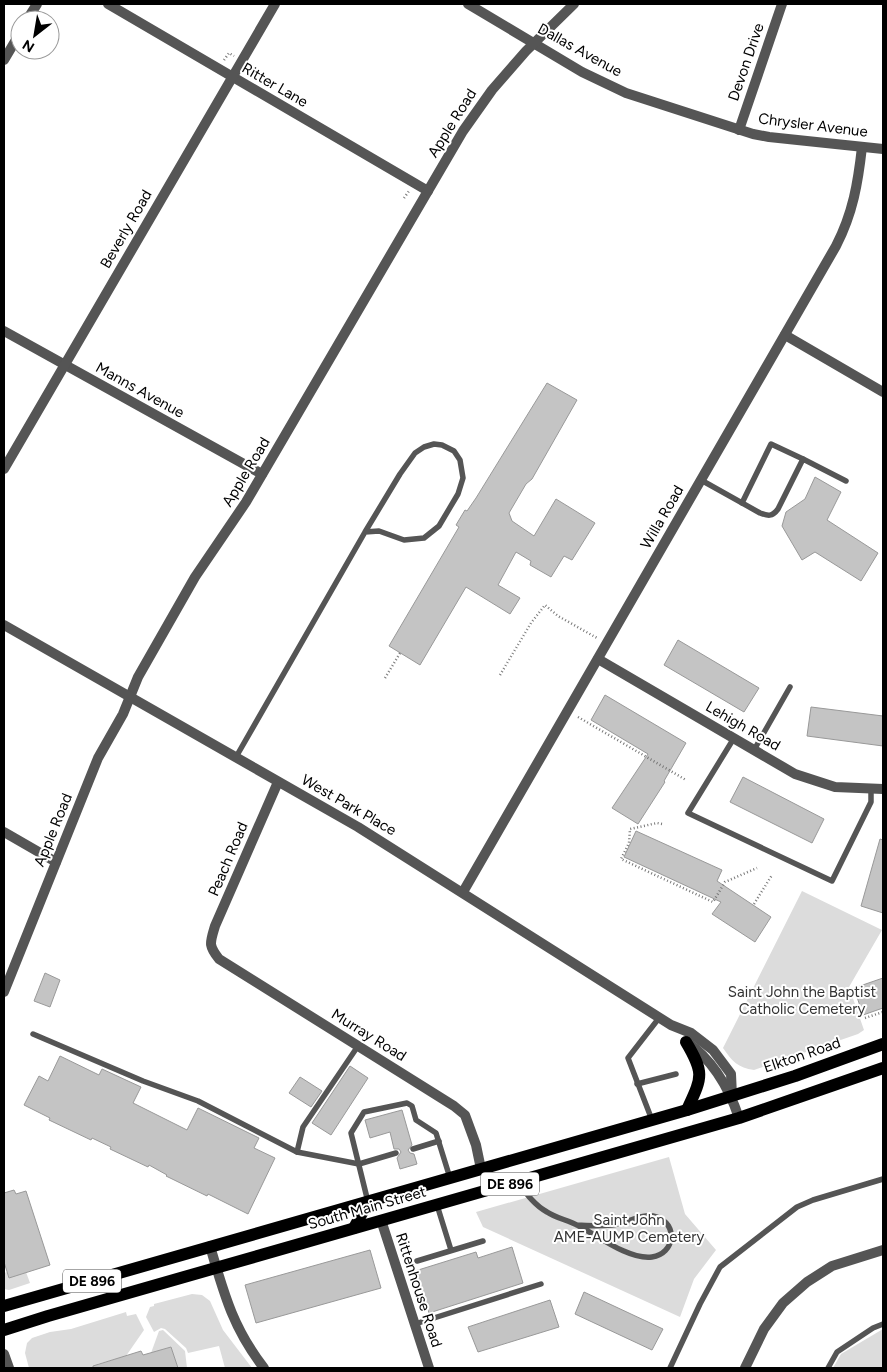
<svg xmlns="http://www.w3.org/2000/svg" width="887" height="1372" font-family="Figtree,sans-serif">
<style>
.green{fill:#dcdcdc}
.building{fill:#c4c4c4;stroke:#999}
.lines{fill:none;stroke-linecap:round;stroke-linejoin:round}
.path{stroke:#777;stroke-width:2.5;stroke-dasharray:1 2.5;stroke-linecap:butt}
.service{stroke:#555;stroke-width:5.5}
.minor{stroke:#555;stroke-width:10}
.tertiary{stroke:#555;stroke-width:10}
.primary{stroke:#000;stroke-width:12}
.labels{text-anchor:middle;stroke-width:4;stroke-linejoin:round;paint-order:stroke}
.shield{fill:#fff;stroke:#4c4c4c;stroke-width:1}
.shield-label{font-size:14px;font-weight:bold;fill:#000}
.street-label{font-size:15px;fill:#000;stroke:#fff}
.park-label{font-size:15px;fill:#333;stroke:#fff}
</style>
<rect width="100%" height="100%" fill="#fff"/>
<g class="green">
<path d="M802 891 882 930 849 987 864 1030 858 1034 754 1070C738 1068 732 1061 723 1048Z"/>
<polygon points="669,1157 685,1214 716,1250 694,1279 680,1317 483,1227 476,1212"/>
<polygon points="7,1272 9,1278 26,1272 30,1283 9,1290 4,1289 4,1273"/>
<polygon points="192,1294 202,1295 210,1301 223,1330 252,1368 225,1368 219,1346 188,1353 186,1348 165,1329 161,1328 154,1332 146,1317 150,1307 154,1306 154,1304"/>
<polygon points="126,1312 127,1316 136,1314 144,1330 126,1356 98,1364 99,1368 29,1368 25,1353 27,1343 32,1338 50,1332 71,1329"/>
<polygon points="883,1329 883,1368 833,1368 841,1354"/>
<polygon points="163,1330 185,1351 187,1368 178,1368 171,1347 151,1353 159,1331"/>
</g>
<g class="building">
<polygon points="547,383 577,400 532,479 526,484 509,513 512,521 534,536 556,499 595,523 572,560 564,556 551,577 530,565 531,561 516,552 498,585 520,598 510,614 466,587 420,665 389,646 459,527 456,525 465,510 467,511 476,498"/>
<polygon points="815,477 841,492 827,520 878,553 861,581 815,552 802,560 782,526 786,512 805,499"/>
<polygon points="678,640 759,688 744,712 664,665"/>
<polygon points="605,695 686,743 664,781 665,782 638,824 612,808 648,754 591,720"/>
<polygon points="811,707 883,716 883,746 807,736"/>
<polygon points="743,777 824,819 812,843 730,802"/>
<polygon points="636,831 722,870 717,881 771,917 755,942 712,914 721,902 624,857"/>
<polygon points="880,839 883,840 883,913 861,906"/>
<polygon points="45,973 60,980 50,1007 34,1001"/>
<polygon points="883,978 883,1008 863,1015 854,988"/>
<polygon points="60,1056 99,1075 102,1069 141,1087 133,1103 187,1130 198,1108 259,1138 254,1148 275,1158 248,1214 208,1194 207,1196 166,1176 167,1175 149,1165 148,1167 110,1149 111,1147 92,1138 91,1140 49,1120 50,1118 24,1105 39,1076 48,1081"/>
<polygon points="350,1066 368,1078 331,1135 312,1123"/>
<polygon points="300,1077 322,1091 311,1107 289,1093"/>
<polygon points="402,1110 412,1145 408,1150 410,1153 414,1154 417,1164 400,1169 397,1158 401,1152 399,1149 394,1149 390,1132 370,1138 365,1120"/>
<polygon points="14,1190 16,1194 26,1191 50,1265 9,1278 4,1262 4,1193"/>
<polygon points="512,1247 523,1283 429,1313 415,1271 476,1252 478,1258"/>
<polygon points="370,1250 381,1288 256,1323 245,1285"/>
<polygon points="584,1292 663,1329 652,1350 575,1314"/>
<polygon points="550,1300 559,1327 478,1352 468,1327"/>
<polygon points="171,1347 178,1368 93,1368 93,1366 141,1351 143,1355"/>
</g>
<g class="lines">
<g class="path">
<polyline points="224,60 229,53 234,56"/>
<polyline points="250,75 254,68 251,66"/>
<polyline points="404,198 409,191"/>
<polyline points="500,675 531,623 545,605 558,616 597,638"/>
<polyline points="385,678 400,653"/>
<polyline points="578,717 686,780"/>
<polyline points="662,824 657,823 630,829 629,843 621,859 713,902 725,882 757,868"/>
<polyline points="754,904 772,875"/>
<polyline points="865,1018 883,1012"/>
</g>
<g class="service">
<path d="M701 480 760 513C768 516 772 517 778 509L803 459 846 481"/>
<polyline points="742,503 771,444 803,459"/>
<polyline points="734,738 688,813 832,881 871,802 871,790"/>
<polyline points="754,750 790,687"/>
<polyline points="236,757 365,532 400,474 415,453 424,447 434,444 442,445 454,451 460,460 463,478 458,494 439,526 424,538 404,540 379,531 365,532"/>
<polyline points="33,1034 143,1081 198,1101 297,1152 359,1164 396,1153"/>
<polyline points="637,1084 676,1074"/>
<polyline points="652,1120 628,1058 659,1018"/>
<polyline points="413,1149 439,1141"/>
<polyline points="297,1152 303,1127 358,1046"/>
<path d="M518 1182C526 1193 534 1205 547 1212 556 1218 568 1220 579 1226 598 1236 629 1260 652 1257 675 1254 678 1224 657 1217 641 1212 627 1224 612 1225 601 1226 589 1226 577 1225"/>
<polyline points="368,1202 351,1133 364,1112 407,1103 412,1106 416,1120 436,1133 450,1178"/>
<polyline points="437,1205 451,1250"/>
<polyline points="417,1261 483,1241"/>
<polyline points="415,1324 541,1284"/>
<polyline points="670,1368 700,1304 720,1267 797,1207 813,1200 883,1179"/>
<polyline points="828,1368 837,1352 873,1328 883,1324"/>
</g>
<g class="minor">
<polyline points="108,4 428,191"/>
<polyline points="468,4 582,72 626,93 753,134 769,137 883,149"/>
<polyline points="27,20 37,4"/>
<polyline points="4,60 20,33"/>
<polyline points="739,130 782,4"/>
<polyline points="4,331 262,474"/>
<polyline points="785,335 883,392"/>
<polyline points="4,469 275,4"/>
<polyline points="598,659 795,774 835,787 883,789"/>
<path d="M278 782 215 926C210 943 208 945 219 959L454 1106 465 1115 476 1145 481 1169"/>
<polyline points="4,832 56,862"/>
<path d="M463 892 836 246C853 213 858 183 862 147"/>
<polyline points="4,992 98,758 123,714 138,677 195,577 246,502 463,131 492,90 526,51 574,4"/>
<polyline points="381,1220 429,1368"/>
<path d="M210 1246C224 1294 233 1328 264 1368"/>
<polyline points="745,1368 764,1329 783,1303 807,1282 832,1266 883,1250"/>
</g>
<g class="tertiary">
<polyline points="4,625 358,827 671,1025 691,1033 713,1050 731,1074 732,1096"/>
<path d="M687 1042C714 1061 729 1088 739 1118"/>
<polyline points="4,1354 9,1368"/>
</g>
<g class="primary">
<path d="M686 1042C705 1074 702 1077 687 1110"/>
<polyline points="354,1228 368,1202"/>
<polyline points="4,1306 687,1110 795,1076 883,1044"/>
<polyline points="4,1330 48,1316 739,1118 883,1068"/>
</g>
</g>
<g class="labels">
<g class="shield">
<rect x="481" y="1172.5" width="58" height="23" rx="4"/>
<rect x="63" y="1269.5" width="58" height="23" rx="4"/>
</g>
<g class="shield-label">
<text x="510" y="1189">DE 896</text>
<text x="92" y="1286">DE 896</text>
</g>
<g class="street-label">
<text transform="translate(580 50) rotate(29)" y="5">Dallas Avenue</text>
<text transform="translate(746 62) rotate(-71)" y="5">Devon Drive</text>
<text transform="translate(275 85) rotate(30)" y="5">Ritter Lane</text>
<text transform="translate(452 123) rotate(-58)" y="5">Apple Road</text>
<text transform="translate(813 125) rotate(7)" y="5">Chrysler Avenue</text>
<text transform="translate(126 229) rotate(-60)" y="5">Beverly Road</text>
<text transform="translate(140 390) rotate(29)" y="5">Manns Avenue</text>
<text transform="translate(246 472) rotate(-59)" y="5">Apple Road</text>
<text transform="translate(662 517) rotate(-60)" y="5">Willa Road</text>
<text transform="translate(743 726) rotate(30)" y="5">Lehigh Road</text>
<text transform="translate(349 805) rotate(30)" y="5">West Park Place</text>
<text transform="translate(53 830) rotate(-68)" y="5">Apple Road</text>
<text transform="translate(228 859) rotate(-67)" y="5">Peach Road</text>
<text transform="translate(369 1035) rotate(32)" y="5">Murray Road</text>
<text transform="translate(802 1055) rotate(-19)" y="5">Elkton Road</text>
<text transform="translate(367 1208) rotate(-16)" y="5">South Main Street</text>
<text transform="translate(419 1290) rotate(72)" y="5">Rittenhouse Road</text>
</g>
<g class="park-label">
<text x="802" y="997">Saint John the Baptist<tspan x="802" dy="17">Catholic Cemetery</tspan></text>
<text x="629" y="1225">Saint John<tspan x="629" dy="17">AME-AUMP Cemetery</tspan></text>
</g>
</g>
<rect width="887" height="1372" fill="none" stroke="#000000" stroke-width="10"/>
<g transform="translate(35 35) rotate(211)"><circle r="24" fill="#ffffff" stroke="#999999"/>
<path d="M0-4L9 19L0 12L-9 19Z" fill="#000000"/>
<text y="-8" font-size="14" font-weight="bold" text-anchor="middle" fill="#000000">N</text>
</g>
</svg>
